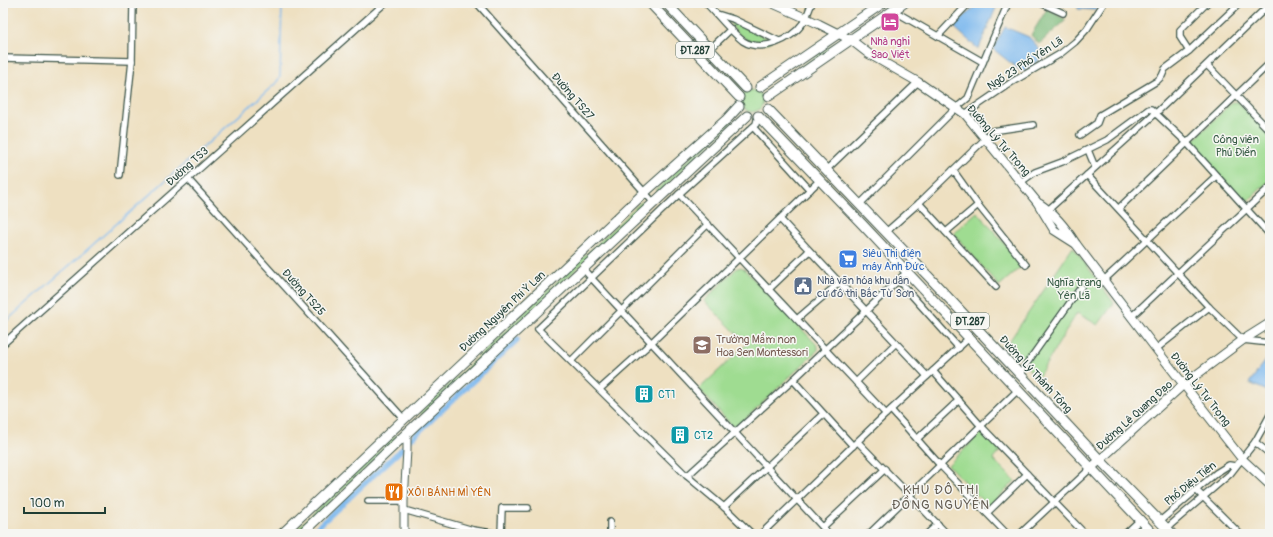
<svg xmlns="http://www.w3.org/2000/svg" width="1273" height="537" font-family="Pangolin,sans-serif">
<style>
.green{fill:#9fdc91;stroke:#5f8c62}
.forest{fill:#7fbc7b;stroke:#4f7c58}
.water{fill:#7cb8ee;stroke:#4e7a91}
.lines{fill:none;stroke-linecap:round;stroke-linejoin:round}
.stream{stroke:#7cb8ee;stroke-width:1.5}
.canal{stroke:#7cb8ee;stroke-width:5.5}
.minor-casing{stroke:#3e5549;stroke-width:8}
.tertiary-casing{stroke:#3e5549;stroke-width:9}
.secondary-casing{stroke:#3e5549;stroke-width:10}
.primary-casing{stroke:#3e5549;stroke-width:11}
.minor{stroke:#fff;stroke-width:5.5}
.tertiary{stroke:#fff;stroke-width:7}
.secondary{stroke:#fff;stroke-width:8}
.primary{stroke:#fff;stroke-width:9}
.labels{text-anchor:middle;stroke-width:3;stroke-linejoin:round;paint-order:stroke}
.shield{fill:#f6f6f2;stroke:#60746d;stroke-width:1}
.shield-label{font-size:10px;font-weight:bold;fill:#1f3d34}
.hotel-label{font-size:11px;fill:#b23c85;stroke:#f6f6f2}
.street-label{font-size:11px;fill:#1f3d34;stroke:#f6f6f2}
.park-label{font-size:11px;fill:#395d47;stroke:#f6f6f2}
.shop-label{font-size:11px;fill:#366cbe;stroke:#f6f6f2;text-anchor:start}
.service-label{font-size:11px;fill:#4e5e75;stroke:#f6f6f2;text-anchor:start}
.education-label{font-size:11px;fill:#785e54;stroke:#f6f6f2;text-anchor:start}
.culture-label{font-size:11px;fill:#0d838f;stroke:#f6f6f2;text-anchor:start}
.food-label{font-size:11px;fill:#c56008;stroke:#f6f6f2;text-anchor:start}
.quarter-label{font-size:13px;letter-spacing:1px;fill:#655e53;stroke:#f6f6f2}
</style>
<rect width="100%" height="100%" fill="#f6f6f2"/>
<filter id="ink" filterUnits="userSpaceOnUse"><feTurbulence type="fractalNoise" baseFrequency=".025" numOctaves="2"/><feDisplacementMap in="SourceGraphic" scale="8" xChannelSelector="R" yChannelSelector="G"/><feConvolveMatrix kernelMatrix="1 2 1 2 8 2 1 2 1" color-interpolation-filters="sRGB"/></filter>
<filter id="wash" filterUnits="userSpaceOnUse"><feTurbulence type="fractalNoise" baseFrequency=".012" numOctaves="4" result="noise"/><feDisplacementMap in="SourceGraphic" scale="16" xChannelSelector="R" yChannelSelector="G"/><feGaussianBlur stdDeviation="0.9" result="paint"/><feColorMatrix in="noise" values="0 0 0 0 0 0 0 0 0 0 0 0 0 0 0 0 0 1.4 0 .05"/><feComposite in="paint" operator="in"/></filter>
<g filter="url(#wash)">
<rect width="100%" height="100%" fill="#eee0c1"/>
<g class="green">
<polygon points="892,3 896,3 856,31 855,30 855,29"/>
<path d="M730 21 772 40V41C759 50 733 35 730 21Z"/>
<polygon points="842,38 842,41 782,81 781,80"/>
<circle cx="752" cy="101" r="11"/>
<polygon points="1232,102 1238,102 1270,135 1270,180 1249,200 1242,200 1190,144"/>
<polygon points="730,120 732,120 732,123 659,192 656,191 657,189"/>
<polygon points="641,202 644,202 644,206 421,415 420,412"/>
<polygon points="977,212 1023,265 999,286 953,233"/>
<polygon points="1073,247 1114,303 1098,325 1077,313 1037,379 1008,343"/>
<polygon points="742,267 818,346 818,350 738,426 733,427 699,389 747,344 704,301 737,268"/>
<polygon points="981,433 986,434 1002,449 993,459 1015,481 988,507 948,465"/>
<polygon points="397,434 399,437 296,534 291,534"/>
</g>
<polygon class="forest" points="1047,9 1066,20 1039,44 1031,35"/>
<g class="water">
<polygon points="979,3 998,3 979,48 977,48 955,28 955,25"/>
<polygon points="1077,3 1101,3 1095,10 1078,9"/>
<polygon points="1005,27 1029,37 1037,46 1044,57 1022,72 993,49"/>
<polygon points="1270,355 1270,392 1249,383"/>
</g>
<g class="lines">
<polyline class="stream" points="3,324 276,83 280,77 282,3"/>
<g class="canal">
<polyline points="411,439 517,340"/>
<polyline points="310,534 403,448"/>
</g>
</g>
</g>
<g filter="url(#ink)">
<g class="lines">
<defs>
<g id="minor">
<polyline points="477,3 654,203"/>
<path d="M706 3C717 14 731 32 743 41 762 53 791 40 803 23 807 17 809 9 812 3"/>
<polyline points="1041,3 1063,13"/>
<polyline points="894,11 983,62"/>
<polyline points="717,14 733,19 779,41"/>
<polyline points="938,36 969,3"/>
<polyline points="709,50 731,29"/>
<polyline points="1189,51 1180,37 1180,30 1207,3"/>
<polyline points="3,58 132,61"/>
<polyline points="1207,65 1270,131"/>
<polyline points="965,114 1012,82 1060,54 1075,42 1087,29 1104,3"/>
<polyline points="753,127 810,190"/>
<polyline points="1080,135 1097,123 1100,115 1157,81 1162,76 1165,69 1189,51 1240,3"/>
<polyline points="1088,150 1095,167"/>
<polyline points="826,170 918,82"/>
<polyline points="953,170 978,205 1026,265"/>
<polyline points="120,175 132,61 133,3"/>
<polyline points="1087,175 1209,307 1243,340 1270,343"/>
<polyline points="188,179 404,419"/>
<polyline points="1021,182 1035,172 1062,162 1107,140 1149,109 1151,109 1187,143 1270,235"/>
<polyline points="679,194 886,414"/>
<polyline points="919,203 996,287"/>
<polyline points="860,204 956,108 968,98 1008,3"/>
<polyline points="1119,208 1270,63"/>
<polyline points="1048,210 1156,113 1270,4"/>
<polyline points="780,219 927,376"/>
<polyline points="886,232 919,203 986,138 992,131 1033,125"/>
<polyline points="946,232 978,205"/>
<polyline points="583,269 829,534"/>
<polyline points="898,280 959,348"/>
<polyline points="1104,280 1216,176"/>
<polyline points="768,290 809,251"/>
<polyline points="1131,317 1270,187"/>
<polyline points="797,319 839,283"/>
<polyline points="3,344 385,3"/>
<polyline points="1156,349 1209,307"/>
<polyline points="571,361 708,224"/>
<polyline points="933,371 981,426 1085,534"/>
<polyline points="1020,375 1025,366 1081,287"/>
<polyline points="793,380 853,446"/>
<polyline points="856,382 896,343"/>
<polyline points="600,389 652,342 820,180"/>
<polyline points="891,410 940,465 1007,534"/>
<polyline points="917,439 959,400"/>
<polyline points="858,442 947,534"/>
<polyline points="1255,442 1270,454"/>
<polyline points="687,476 793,380 907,272"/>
<polyline points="1196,490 1240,534"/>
<polyline points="368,501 404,501"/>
<polyline points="724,507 823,414"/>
<polyline points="404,510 473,530 500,534"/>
<polyline points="987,513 1027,474"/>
<polyline points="1160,521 1216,473 1229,465 1235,466"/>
<polyline points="823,527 885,469"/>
<polyline points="1167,528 1230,474 1255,442 1270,415"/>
<polyline points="501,534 502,508 528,508"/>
<polyline points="610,534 610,522"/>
<polyline points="752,534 724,507 687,476 538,329 679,194 756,124 758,116"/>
<polyline points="761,534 886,414 969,338"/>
<polyline points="869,534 1018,390"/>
<polyline points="927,534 938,524"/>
<polyline points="1020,534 1091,468"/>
<polyline points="1125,534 1140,520"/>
</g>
<polyline id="tertiary" points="404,534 404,501 407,450 407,433"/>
<g id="secondary">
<polyline points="772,3 819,24 851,40 869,54 918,82 965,114 1037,202 1054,230 1076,244"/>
<path d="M1040 204C1055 214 1066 228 1076 244L1163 358 1242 459 1270 485"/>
<polyline points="1091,468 1184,384 1243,340 1270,323"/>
</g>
<g id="primary">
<polyline points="650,3 739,97"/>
<polyline points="666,3 746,88"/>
<polyline points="760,87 883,3"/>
<polyline points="769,96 904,3"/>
<polyline points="768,109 929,277 1100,460 1172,534"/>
<polyline points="758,116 862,224 1153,534"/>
<polyline points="282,534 644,193 727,119 739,106"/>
<polyline points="301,534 407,433 747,116"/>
</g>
</defs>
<use href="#minor" class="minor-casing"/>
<use href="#tertiary" class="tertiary-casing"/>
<use href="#secondary" class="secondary-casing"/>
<use href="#primary" class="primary-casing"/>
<use href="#minor" class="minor"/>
<use href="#tertiary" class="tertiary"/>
<use href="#secondary" class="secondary"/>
<use href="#primary" class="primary"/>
</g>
</g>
<defs>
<symbol id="hotel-square" viewBox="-11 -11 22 22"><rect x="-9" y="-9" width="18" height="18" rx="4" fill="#d1479c" stroke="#f6f6f2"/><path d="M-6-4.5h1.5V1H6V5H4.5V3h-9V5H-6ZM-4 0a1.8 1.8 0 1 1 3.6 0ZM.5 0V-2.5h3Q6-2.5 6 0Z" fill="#fff"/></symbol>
<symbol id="supermarket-square" viewBox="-11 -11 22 22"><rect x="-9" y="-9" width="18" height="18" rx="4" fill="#3f7fe0" stroke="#f6f6f2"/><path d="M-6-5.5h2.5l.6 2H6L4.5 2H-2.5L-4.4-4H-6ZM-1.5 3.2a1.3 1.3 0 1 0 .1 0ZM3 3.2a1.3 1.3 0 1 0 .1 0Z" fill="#fff"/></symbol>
<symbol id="civic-square" viewBox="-11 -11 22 22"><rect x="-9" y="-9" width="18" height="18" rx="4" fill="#5c6f8a" stroke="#f6f6f2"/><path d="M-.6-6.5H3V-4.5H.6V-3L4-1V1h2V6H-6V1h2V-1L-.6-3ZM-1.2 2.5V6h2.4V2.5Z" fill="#fff"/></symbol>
<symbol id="school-square" viewBox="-11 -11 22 22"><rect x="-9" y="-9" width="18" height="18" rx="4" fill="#8d6e63" stroke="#f6f6f2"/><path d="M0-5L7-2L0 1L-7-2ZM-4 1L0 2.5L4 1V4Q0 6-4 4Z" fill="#fff"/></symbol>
<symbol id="building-square" viewBox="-11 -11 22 22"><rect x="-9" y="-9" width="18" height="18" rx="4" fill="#0f9aa8" stroke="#f6f6f2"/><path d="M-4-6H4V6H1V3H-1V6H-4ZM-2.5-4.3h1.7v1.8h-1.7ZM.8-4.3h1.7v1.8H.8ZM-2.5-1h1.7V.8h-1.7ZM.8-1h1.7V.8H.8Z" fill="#fff"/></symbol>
<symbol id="restaurant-square" viewBox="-11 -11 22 22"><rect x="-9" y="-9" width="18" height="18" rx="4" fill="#e8710a" stroke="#f6f6f2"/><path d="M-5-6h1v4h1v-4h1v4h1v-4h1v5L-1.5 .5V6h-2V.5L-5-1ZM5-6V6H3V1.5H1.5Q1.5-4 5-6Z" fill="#fff"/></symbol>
</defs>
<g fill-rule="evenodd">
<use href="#hotel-square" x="879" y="11" width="22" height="22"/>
<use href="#supermarket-square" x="837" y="248" width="22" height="22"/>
<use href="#civic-square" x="792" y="275" width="22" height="22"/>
<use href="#school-square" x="691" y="334" width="22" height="22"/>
<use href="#building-square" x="633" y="383" width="22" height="22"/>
<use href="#building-square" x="669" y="424" width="22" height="22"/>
<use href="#restaurant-square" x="383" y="481" width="22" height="22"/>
</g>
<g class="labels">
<g class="shield">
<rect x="676" y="42" width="38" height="16" rx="3"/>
<rect x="951" y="313" width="38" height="16" rx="3"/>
</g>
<g class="shield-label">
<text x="695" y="54">ĐT.287</text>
<text x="970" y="325">ĐT.287</text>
</g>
<g class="hotel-label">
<text x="890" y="45">Nhà nghỉ<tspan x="890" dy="13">Sao Việt</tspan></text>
</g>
<g class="street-label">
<text transform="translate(1025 63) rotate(-33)" y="4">Ngõ 23 Phố Yên Lã</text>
<text transform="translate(573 96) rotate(49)" y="4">Đường TS27</text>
<text transform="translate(999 140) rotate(49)" y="4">Đường Lý Tự Trọng</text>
<text transform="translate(187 166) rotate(-42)" y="4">Đường TS3</text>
<text transform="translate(304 292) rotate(48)" y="4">Đường TS25</text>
<text transform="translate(502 311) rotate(-43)" y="4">Đường Nguyên Phi Ỷ Lan</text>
<text transform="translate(1036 374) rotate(47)" y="4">Đường Lý Thánh Tông</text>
<text transform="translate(1201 389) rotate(52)" y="4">Đường Lý Tự Trọng</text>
<text transform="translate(1134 415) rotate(-42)" y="4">Đường Lê Quang Đạo</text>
<text transform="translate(1190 483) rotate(-39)" y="4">Phố Diệu Tiên</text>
</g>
<g class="park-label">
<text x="1236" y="143">Công viên<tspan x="1236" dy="13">Phú Điền</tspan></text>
<text x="1074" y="286">Nghĩa trang<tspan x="1074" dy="13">Yên Lã</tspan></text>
</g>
<g class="shop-label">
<text x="862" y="257">Siêu Thị điện<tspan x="862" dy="13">máy Anh Đức</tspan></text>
</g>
<g class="service-label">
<text x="817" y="284">Nhà văn hóa khu dân<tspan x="817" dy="13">cư đô thị Bắc Từ Sơn</tspan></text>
</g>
<g class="education-label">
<text x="716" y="343">Trường Mầm non<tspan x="716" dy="13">Hoa Sen Montessori</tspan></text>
</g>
<g class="culture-label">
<text x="658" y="398">CT1</text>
<text x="694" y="439">CT2</text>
</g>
<g class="food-label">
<text x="408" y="496">XÔI BÁNH MÌ YÊN</text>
</g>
<g class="quarter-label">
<text x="941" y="494">KHU ĐÔ THỊ<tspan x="941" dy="15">ĐỒNG NGUYÊN</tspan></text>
</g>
</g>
<rect width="1273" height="537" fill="none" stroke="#f6f6f2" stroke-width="16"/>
<path d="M24 507v6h81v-6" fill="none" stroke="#1f3d34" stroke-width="2"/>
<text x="30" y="507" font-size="12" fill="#1f3d34" stroke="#f6f6f2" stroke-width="3" paint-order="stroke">100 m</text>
</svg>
